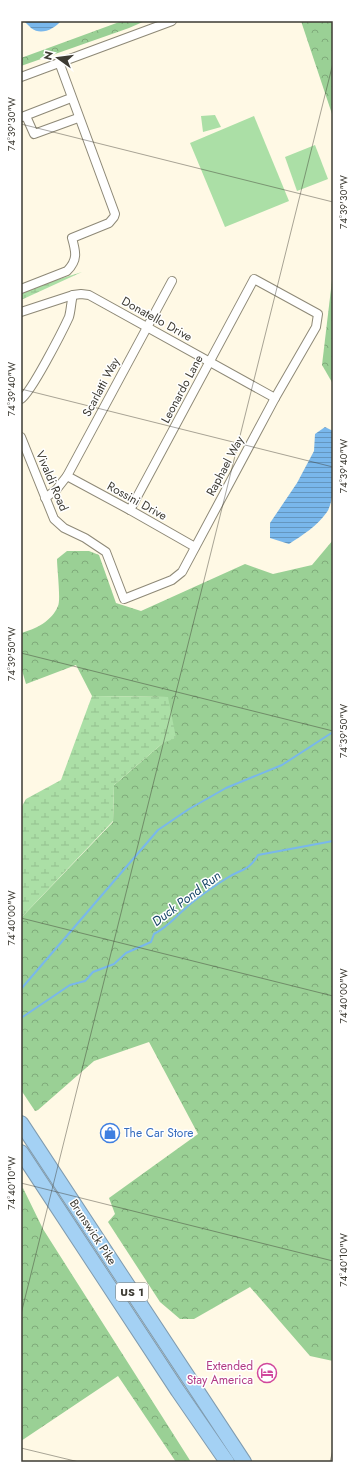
<svg xmlns="http://www.w3.org/2000/svg" width="354" height="1483" font-family="Jost,sans-serif">
<style>
.forest{fill:url(#forest-crowns)}
.wetland{fill:url(#wetland-marsh)}
.park{fill:#abdfa6}
.water{fill:url(#water-rules)}
.lines{fill:none;stroke-linecap:round;stroke-linejoin:round}
.stream{stroke:#79b7eb;stroke-width:2}
.street-casing{stroke:#8e8977;stroke-width:10}
.highway-casing{stroke:#809cb0;stroke-width:16}
.street{stroke:#fff;stroke-width:8}
.highway{stroke:#a4d1f4;stroke-width:14}
.ticks{fill:none;stroke:#3d3b33;stroke-width:1;stroke-opacity:0.45}
.labels{text-anchor:middle;stroke-width:3;stroke-linejoin:round;paint-order:stroke}
.shield{fill:#fff;stroke:#777670;stroke-width:1}
.shield-label{font-size:11px;font-weight:bold;fill:#3d3b33}
.street-label{font-size:12px;fill:#3d3b33;stroke:#fff}
.shop-label{font-size:12px;fill:#366cbe;stroke:#fff;text-anchor:start}
.hotel-label{font-size:12px;fill:#b23c85;stroke:#fff;text-anchor:end}
.water-label{font-size:13px;font-style:italic;fill:#164567;stroke:#fff}
.neatline{fill:none;stroke:#3d3b33;stroke-width:1.5}
.ticks-label{font-size:10px;text-anchor:middle;fill:#3d3b33}
</style>
<defs>
<pattern id="forest-crowns" width="20" height="18" patternUnits="userSpaceOnUse"><rect width="20" height="18" fill="#9ad095"/><path d="M2 6a3 3 0 1 1 6 0M12 15a3 3 0 1 1 6 0" fill="none" stroke="#7faa7a"/></pattern>
<pattern id="wetland-marsh" width="20" height="14" patternUnits="userSpaceOnUse"><rect width="20" height="14" fill="#abdfa6"/><path d="M1 5h8M5 5V1M11 12h8M15 12V8" fill="none" stroke="#94c08f"/></pattern>
<pattern id="water-rules" width="6" height="5" patternUnits="userSpaceOnUse"><rect width="6" height="5" fill="#79b7eb"/><path d="M0 2.5h6" fill="none" stroke="#6496bf"/></pattern>
</defs>
<rect width="100%" height="100%" fill="#fff9e5"/>
<g class="forest">
<polygon points="122,21 145,21 129,28 21,66 21,58"/>
<polygon points="301,21 333,21 333,117"/>
<polygon points="333,272 333,384 322,365"/>
<path d="M333 540V1361L310 1356 250 1287 194 1319H180L160 1302 108 1222 115 1214 109 1198 198 1134 149 1042 94 1061 38 1110 35 1111 21 1090V918L113 822 114 785 163 743 168 697 92 696 76 665 26 684 21 667V633C36 629 52 621 58 606 61 600 57 568 57 559L67 551H89L99 555 116 603 141 611 245 564 273 574 312 565Z"/>
<polygon points="23,1188 43,1229 191,1462 176,1462 118,1376 21,1441 21,1190"/>
</g>
<g class="wetland">
<polygon points="82,272 21,300 21,291"/>
<polygon points="92,696 168,697 176,738 163,743 114,785 113,821 21,918 21,808 26,799 61,780"/>
</g>
<g class="park">
<polygon points="215,115 221,127 203,132 201,116"/>
<polygon points="254,116 289,201 225,227 190,143"/>
<polygon points="315,145 328,179 297,191 285,157"/>
</g>
<g class="water">
<path d="M24 21H61C54 29 41 36 31 28 29 26 26 23 24 21Z"/>
<path d="M325 427 333 431C333 450 337 497 327 512 317 526 303 535 289 544L270 538V523L297 483 314 451 315 434Z"/>
</g>
<g class="lines">
<g class="stream">
<polyline points="21,989 158,830 189,809 226,788 282,765 333,732"/>
<path d="M21 1018 70 985 85 981 93 972 114 964 126 953 151 942 154 934C169 926 174 918 187 907 199 896 213 887 227 878 241 869 249 871 258 855L333 841"/>
</g>
<defs>
<g id="street">
<polyline points="21,77 172,21"/>
<polyline points="26,116 34,134 78,118"/>
<polyline points="22,117 71,98"/>
<path d="M21 289 67 271C78 260 76 252 72 238L109 223 114 217 115 214 59 62"/>
<polyline points="21,312 73,295 81,294 89,295 275,398"/>
<path d="M21 399C31 393 63 330 69 317 71 310 71 302 73 295"/>
<polyline points="21,437 54,519 64,528 85,538 106,552 124,599 172,580 182,572 275,398 316,327 318,314 254,279 130,510"/>
<polyline points="67,476 130,510 195,547"/>
<polyline points="45,498 56,490 67,476 172,281"/>
</g>
<g id="highway">
<polyline points="21,1123 244,1462"/>
<polyline points="21,1152 178,1391 227,1462"/>
</g>
</defs>
<use href="#street" class="street-casing"/>
<use href="#highway" class="highway-casing"/>
<use href="#street" class="street"/>
<use href="#highway" class="highway"/>
</g>
<path class="ticks" d="M21 124 333 202M21 389 333 467M21 653 333 731M21 918 333 996M21 1183 333 1261M21 1314 333 63M21 1448 79 1462M330 1462 333 1450"/>
<defs>
<symbol id="shop-ring" viewBox="-11 -11 22 22"><circle r="9.5" fill="#fff" stroke="#3f7fe0" stroke-width="1.5"/><path d="M-5-2.5h2.3a2.7 3.5 0 0 1 5.4 0H5L5.5 6h-11ZM-1.5-2.5h3a1.5 2.3 0 0 0-3 0Z" fill="#3f7fe0"/></symbol>
<symbol id="hotel-ring" viewBox="-11 -11 22 22"><circle r="9.5" fill="#fff" stroke="#d1479c" stroke-width="1.5"/><path d="M-6-4.5h1.5V1H6V5H4.5V3h-9V5H-6ZM-4 0a1.8 1.8 0 1 1 3.6 0ZM.5 0V-2.5h3Q6-2.5 6 0Z" fill="#d1479c"/></symbol>
</defs>
<g fill-rule="evenodd">
<use href="#shop-ring" x="99" y="1122" width="22" height="22"/>
<use href="#hotel-ring" x="256" y="1362" width="22" height="22"/>
</g>
<g class="labels">
<rect class="shield" x="116" y="1283" width="32" height="18" rx="3"/>
<g class="shield-label">
<text x="132" y="1296">US 1</text>
</g>
<g class="street-label">
<text transform="translate(157 319) rotate(29)" y="4">Donatello Drive</text>
<text transform="translate(101 387) rotate(-62)" y="4">Scarlatti Way</text>
<text transform="translate(182 389) rotate(-62)" y="4">Leonardo Lane</text>
<text transform="translate(225 466) rotate(-62)" y="4">Raphael Way</text>
<text transform="translate(52 481) rotate(67)" y="4">Vivaldi Road</text>
<text transform="translate(137 501) rotate(29)" y="4">Rossini Drive</text>
<text transform="translate(93 1232) rotate(57)" y="4">Brunswick Pike</text>
</g>
<g class="shop-label">
<text x="124" y="1137">The Car Store</text>
</g>
<g class="hotel-label">
<text x="253" y="1370">Extended<tspan x="253" dy="14">Stay America</tspan></text>
</g>
<g class="water-label">
<text transform="translate(186 898) rotate(-37)" y="5">Duck Pond Run</text>
</g>
</g>
<rect width="354" height="1483" fill="none" stroke="#ffffff" stroke-width="44"/>
<g transform="translate(58 58) rotate(284)" stroke="#ffffff" stroke-width="3" paint-order="stroke">
<path d="M0-3L7 15L0 10L-7 15Z" fill="#3d3b33"/>
<text y="-6" font-size="11" font-weight="bold" text-anchor="middle" fill="#3d3b33">N</text>
</g>
<rect x="22" y="22" width="310" height="1439" class="neatline"/>
<g class="ticks-label">
<text transform="translate(11 124) rotate(-90)" y="4">74°39'30"W</text>
<text transform="translate(343 202) rotate(-90)" y="4">74°39'30"W</text>
<text transform="translate(11 389) rotate(-90)" y="4">74°39'40"W</text>
<text transform="translate(343 466) rotate(-90)" y="4">74°39'40"W</text>
<text transform="translate(11 654) rotate(-90)" y="4">74°39'50"W</text>
<text transform="translate(343 731) rotate(-90)" y="4">74°39'50"W</text>
<text transform="translate(11 918) rotate(-90)" y="4">74°40'00"W</text>
<text transform="translate(343 996) rotate(-90)" y="4">74°40'00"W</text>
<text transform="translate(11 1183) rotate(-90)" y="4">74°40'10"W</text>
<text transform="translate(343 1260) rotate(-90)" y="4">74°40'10"W</text>
</g>
</svg>
